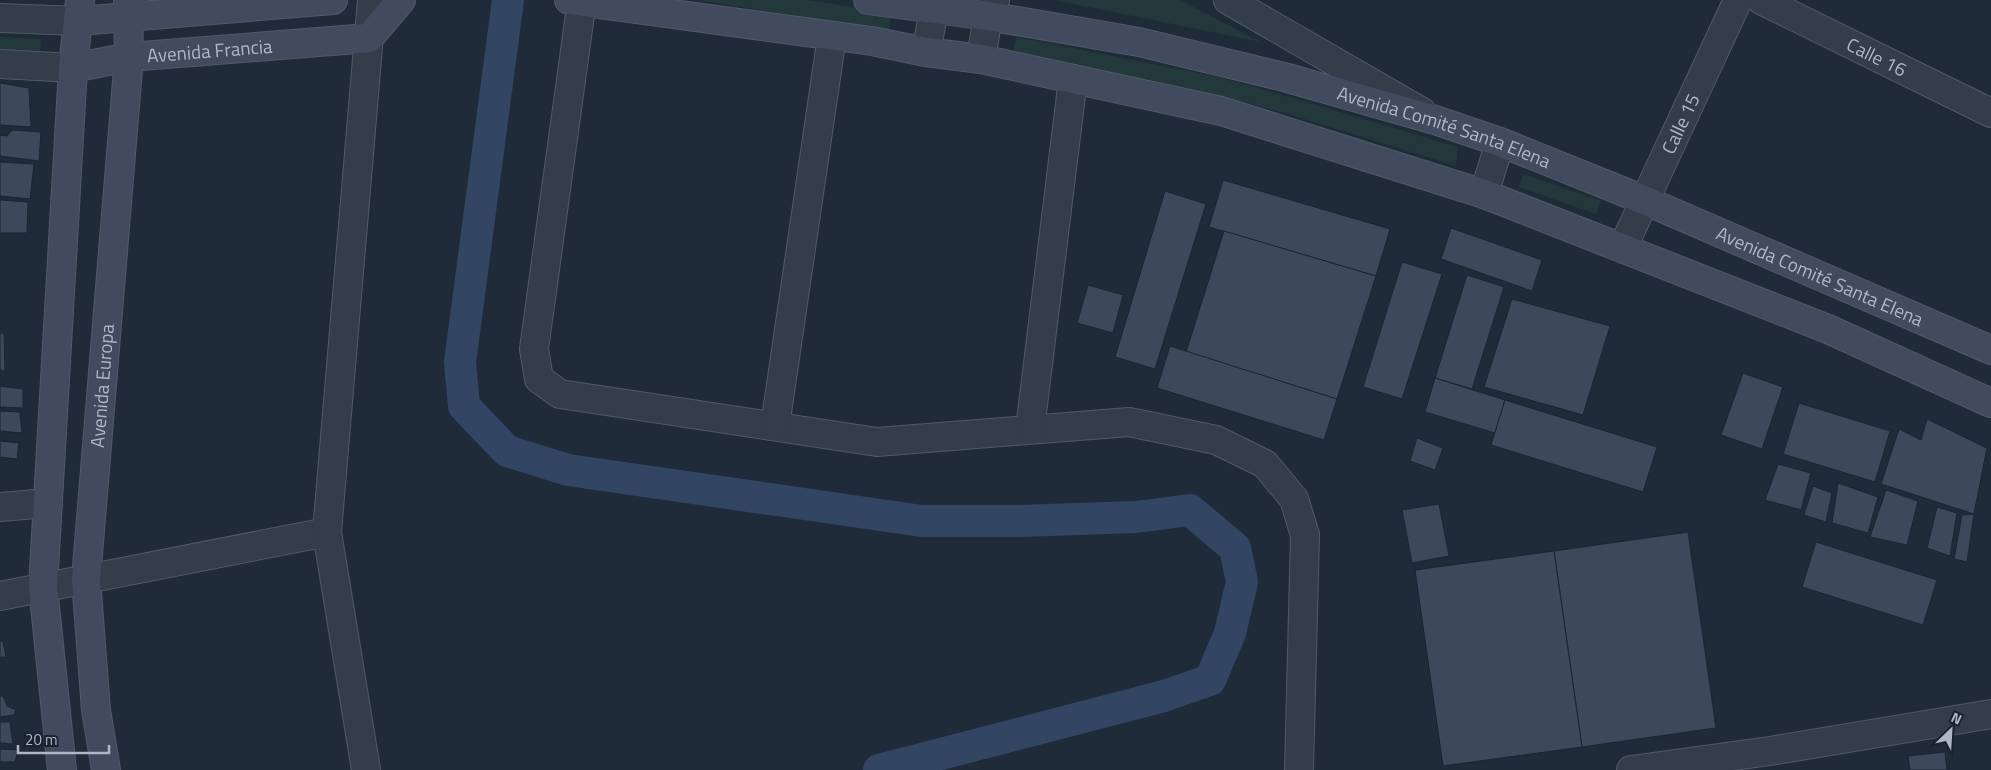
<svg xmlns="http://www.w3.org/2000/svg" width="1991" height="770" font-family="'Titillium Web',sans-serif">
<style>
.green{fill:#22383b}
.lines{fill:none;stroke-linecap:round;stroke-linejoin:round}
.canal{stroke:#324663;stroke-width:32}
.building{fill:#3c495a;stroke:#1b2431}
.street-casing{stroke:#515a68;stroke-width:30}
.secondary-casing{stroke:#515a68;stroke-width:30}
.street{stroke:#343d4a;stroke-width:28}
.secondary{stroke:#414b5d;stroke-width:28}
.labels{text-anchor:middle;stroke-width:4.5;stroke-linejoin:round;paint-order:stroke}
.street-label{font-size:19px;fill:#aeb7c7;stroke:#19222f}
</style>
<rect width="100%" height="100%" fill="#202b3a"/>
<g class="green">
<polygon points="697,0 808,0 891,13 889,31"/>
<polygon points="1054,0 1180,0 1261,42"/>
<polygon points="0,37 41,39 40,52 0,50"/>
<polygon points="1017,37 1213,76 1262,89 1458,147 1456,166 1288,114 1216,95 1012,55"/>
<polygon points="1523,174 1601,201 1596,214 1519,187"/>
</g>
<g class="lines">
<polyline class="canal" points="508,0 460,362 464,406 507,451 568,470 922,521 1019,521 1136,517 1190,510 1235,548 1242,582 1230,633 1210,680 1164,696 879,770"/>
</g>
<g class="building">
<polygon points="0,83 29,88 31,127 0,125"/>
<polygon points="12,130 41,132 39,161 0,156 0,135 7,136"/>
<polygon points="0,162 34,164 30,199 0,196"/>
<polygon points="1223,180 1390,229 1376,276 1209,227"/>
<polygon points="1165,191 1206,204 1155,369 1115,357"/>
<polygon points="0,200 28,202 27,233 0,233"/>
<polygon points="1451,228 1542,260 1532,291 1441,259"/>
<polygon points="1224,231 1376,276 1337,399 1186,352"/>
<polygon points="1402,262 1442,274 1402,399 1363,387"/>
<polygon points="1467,275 1504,287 1472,389 1435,378"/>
<polygon points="1088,285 1123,295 1113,333 1077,323"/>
<polygon points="1512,299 1610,326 1583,415 1484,387"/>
<polygon points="0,333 4,333 5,371 0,370"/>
<polygon points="1170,346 1337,399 1324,440 1157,388"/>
<polygon points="1743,373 1783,387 1762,449 1721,435"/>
<polygon points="1435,378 1505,400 1495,433 1425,412"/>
<polygon points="0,386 23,389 23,408 0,407"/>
<polygon points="1505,400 1657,447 1643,492 1491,445"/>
<polygon points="1799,403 1890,431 1875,482 1783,454"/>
<polygon points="0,411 20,412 22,433 0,431"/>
<polygon points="1927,419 1987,448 1974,514 1881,484 1899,429 1921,440"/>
<polygon points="1417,438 1443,448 1435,470 1410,461"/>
<polygon points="0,441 19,443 17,459 0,457"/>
<polygon points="1778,464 1811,473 1801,510 1765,500"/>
<polygon points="1838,483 1878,497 1868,533 1832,523"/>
<polygon points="1813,486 1832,493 1826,522 1804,515"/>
<polygon points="1886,490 1918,501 1907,545 1870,537"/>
<polygon points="1439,504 1449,556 1412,563 1402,510"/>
<polygon points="1937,507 1957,513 1950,556 1927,548"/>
<polygon points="1974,514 1967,562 1954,559 1962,515"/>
<polygon points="1688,532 1716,728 1582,747 1554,551"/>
<polygon points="1816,542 1937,580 1923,625 1802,587"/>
<polygon points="1554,551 1582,747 1443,766 1415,570"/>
<polygon points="0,641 3,641 6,657 0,657"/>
<polygon points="0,696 3,696 7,706 16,710 14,715 0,717"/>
<polygon points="0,722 10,722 13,744 0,743"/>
<polygon points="0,749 18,750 15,762 0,762"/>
<polygon points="1945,752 1947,770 1910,770 1908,756"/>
</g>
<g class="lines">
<defs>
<g id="street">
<polyline points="582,0 534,349 539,379 560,394 877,442 1129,422 1216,440 1265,464 1294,499 1305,535 1299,770"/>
<polyline points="1228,0 1422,112"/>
<path id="s1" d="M1761 0 1991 113"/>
<polyline points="0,18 79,21"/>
<polyline points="926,52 934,10 939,0"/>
<polyline points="981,59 988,16 995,0"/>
<polyline points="0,64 73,68"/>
<polyline points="1484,194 1500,142"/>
<path id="s2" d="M1623 247 1738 0"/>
<polyline points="775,426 832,36"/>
<polyline points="1030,429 1073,79"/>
<polyline points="0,507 48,503"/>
<polyline points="0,596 327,532"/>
<polyline points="366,770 327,532 372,0"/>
<polyline points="1631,770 1770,751 1991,714"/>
</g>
<g id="secondary">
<polyline points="569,0 872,41 926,52 981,59 1221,111 1484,194 1828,329 1991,403"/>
<path id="s3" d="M868 0 988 16 1139 42 1284 77 1435 120 1500 142 1644 200 1991 350"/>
<polyline points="79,21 333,0"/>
<path id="s4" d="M73 68 129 57 369 38 401 0"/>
<polyline points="62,770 43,587 73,68 80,0"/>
<path id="s5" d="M106 770 96 710 86 579 129 57 128 0"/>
</g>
</defs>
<use href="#street" class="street-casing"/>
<use href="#secondary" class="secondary-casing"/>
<use href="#street" class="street"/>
<use href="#secondary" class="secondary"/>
</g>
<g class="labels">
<g class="street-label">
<text dy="7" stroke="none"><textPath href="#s4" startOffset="138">Avenida Francia</textPath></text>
<text dy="7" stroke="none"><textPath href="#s1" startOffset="129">Calle 16</textPath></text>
<text dy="7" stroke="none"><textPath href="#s2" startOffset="136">Calle 15</textPath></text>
<text dy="7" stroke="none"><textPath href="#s3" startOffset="591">Avenida Comité Santa Elena</textPath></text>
<text dy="7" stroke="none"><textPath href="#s3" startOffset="996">Avenida Comité Santa Elena</textPath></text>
<text dy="7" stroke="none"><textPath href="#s5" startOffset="386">Avenida Europa</textPath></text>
</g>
</g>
<g transform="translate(1951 730) rotate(25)" stroke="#19222f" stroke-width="4" paint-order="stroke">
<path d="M0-4L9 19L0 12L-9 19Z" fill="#aeb7c7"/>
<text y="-8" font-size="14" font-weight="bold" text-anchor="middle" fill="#aeb7c7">N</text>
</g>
<path d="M18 745v8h91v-8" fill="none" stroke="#aeb7c7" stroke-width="2.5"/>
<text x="25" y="745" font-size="15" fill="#aeb7c7" stroke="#19222f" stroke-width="4" paint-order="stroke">20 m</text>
</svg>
